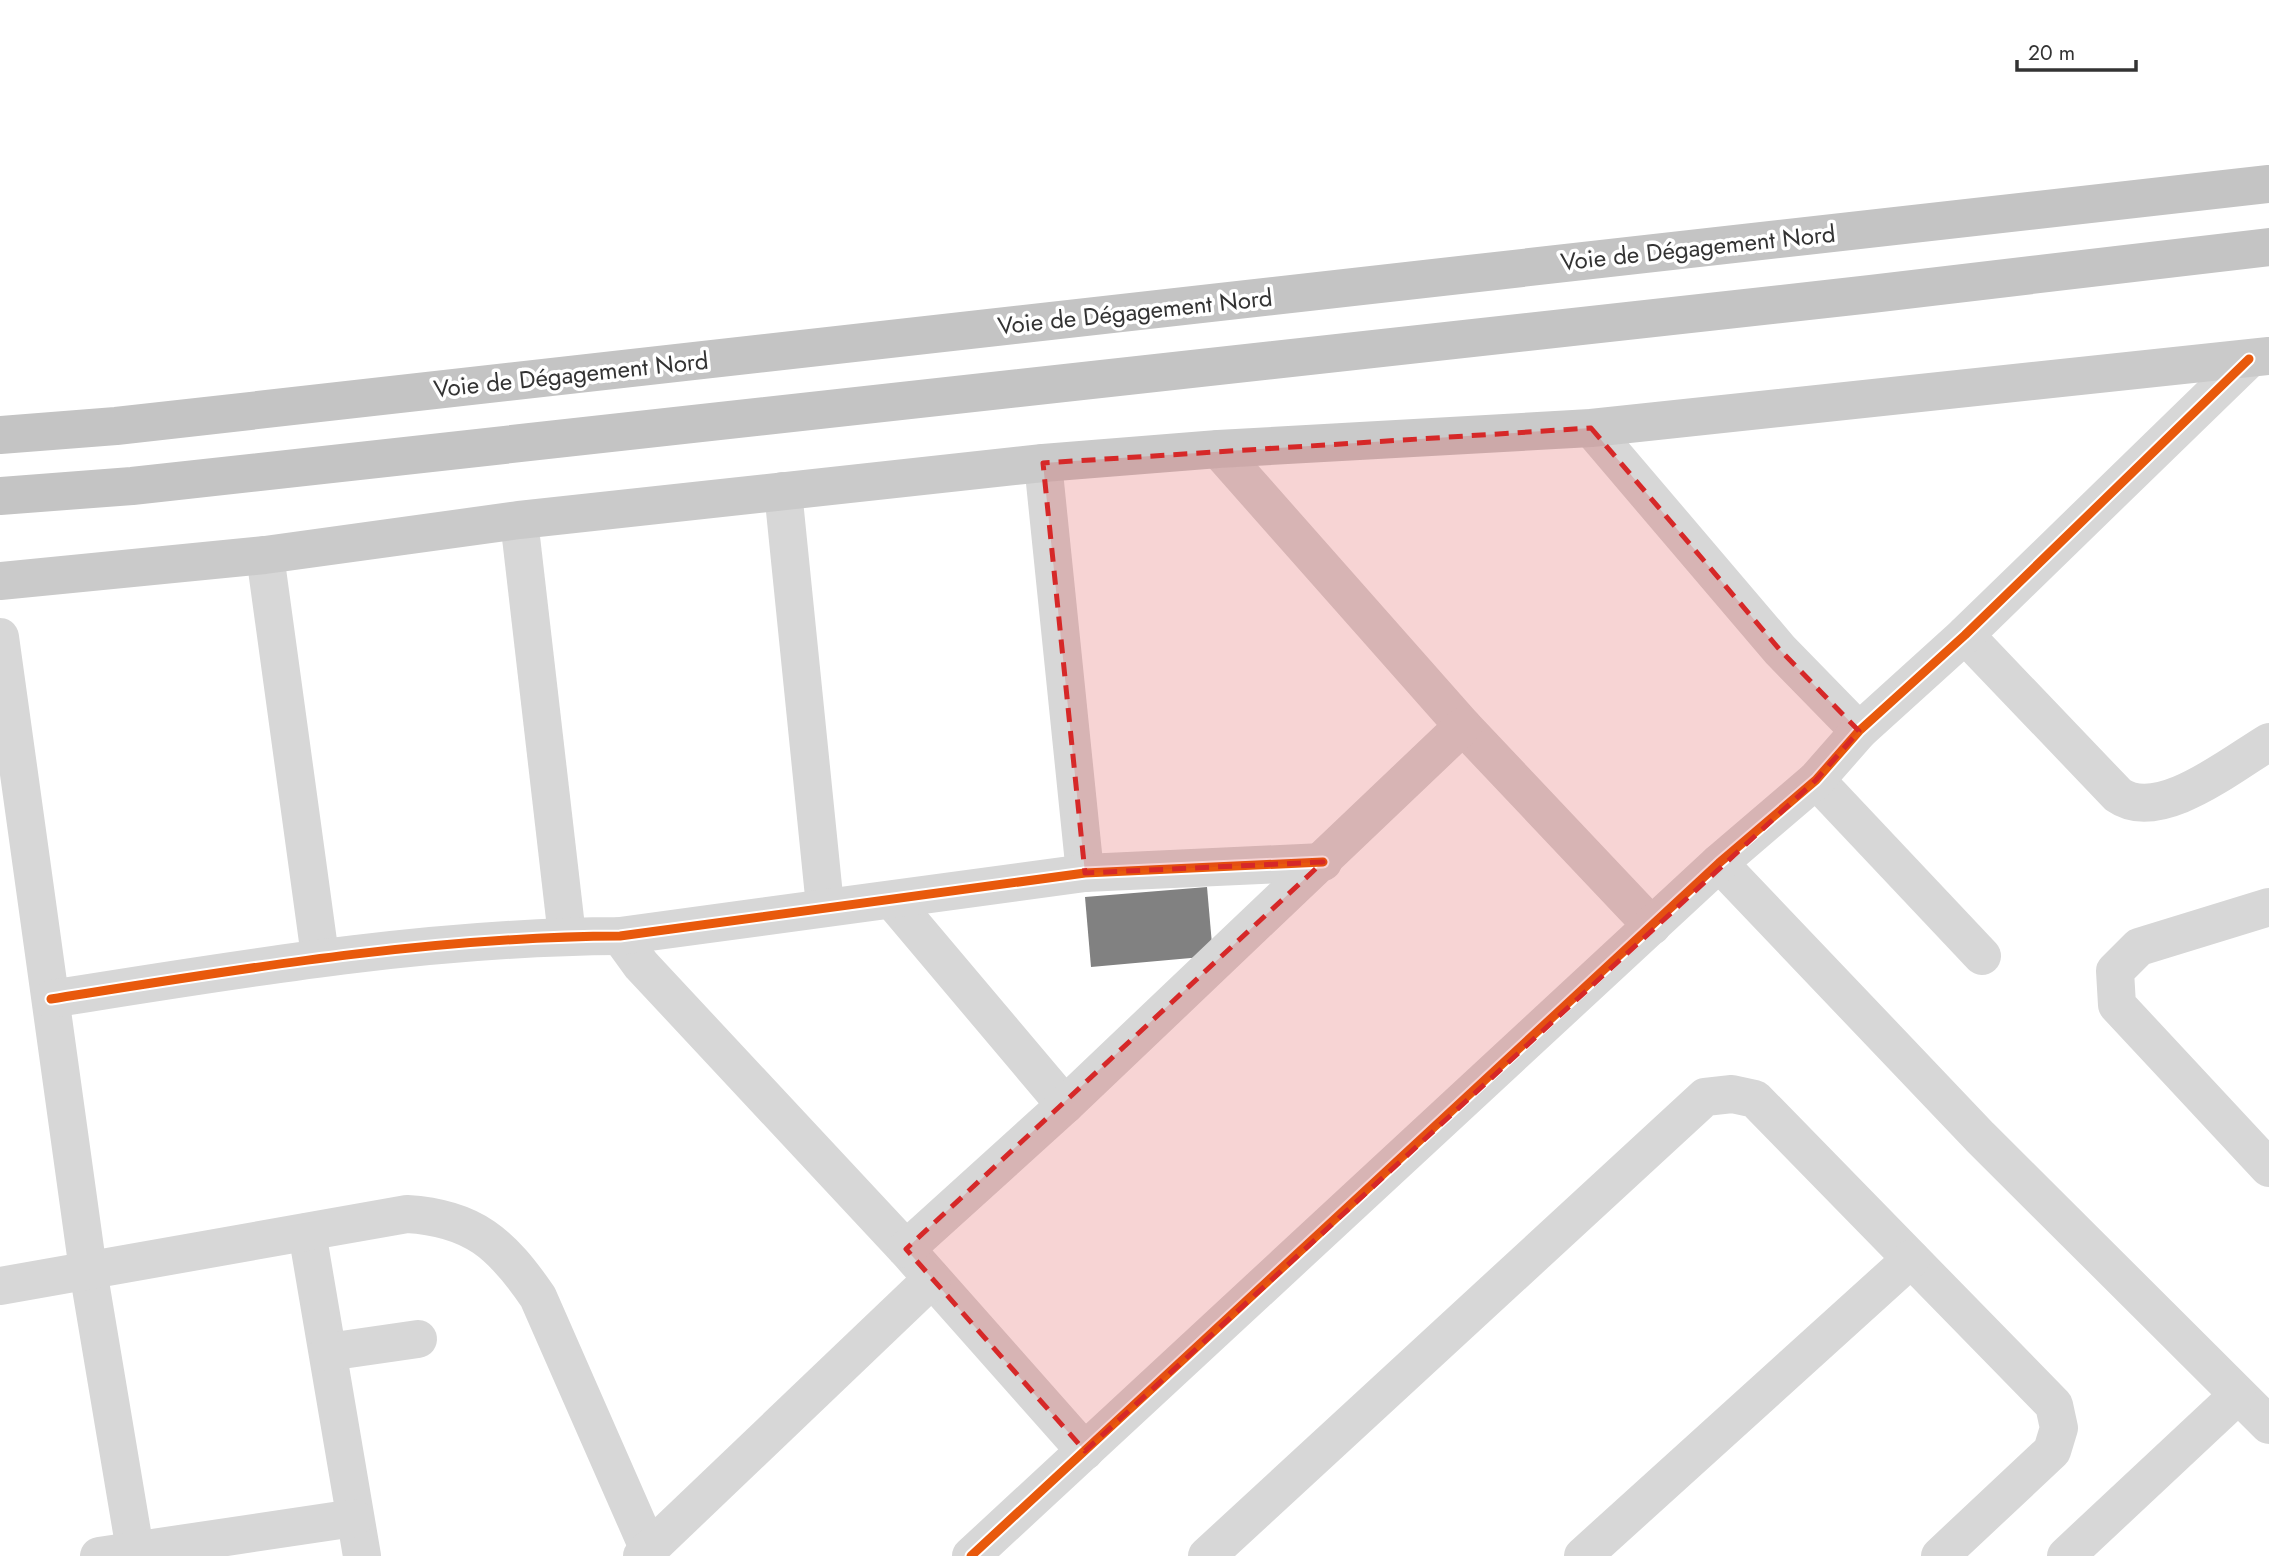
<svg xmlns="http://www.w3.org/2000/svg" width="2269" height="1556" font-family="Jost,sans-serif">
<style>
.building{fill:#818181}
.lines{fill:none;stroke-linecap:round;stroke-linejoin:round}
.minor{stroke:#d7d7d7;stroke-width:38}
.major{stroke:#cacaca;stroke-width:38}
.highway{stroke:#c4c4c4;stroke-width:38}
.cycleway-casing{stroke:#fff;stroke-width:13}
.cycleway{stroke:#e8590c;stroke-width:9}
.marked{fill:#d62828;fill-opacity:0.2;stroke:#d62828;stroke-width:5;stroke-dasharray:14 9;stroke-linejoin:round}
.labels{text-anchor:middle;stroke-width:7;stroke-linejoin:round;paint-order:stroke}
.street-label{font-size:24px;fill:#333;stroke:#fff}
</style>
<rect width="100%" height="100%" fill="#fff"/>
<polygon class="building" points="1207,887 1213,956 1091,967 1085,897"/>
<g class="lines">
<g class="minor">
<polyline points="1591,428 1780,650 1859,731"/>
<polyline points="1218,449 1463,726 1652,926"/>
<polyline points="1043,463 1085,873"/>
<polyline points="783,491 825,906"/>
<polyline points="519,520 567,936"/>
<polyline points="265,555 320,956"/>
<path d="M1965 635 2118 795C2159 824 2232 764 2269 742"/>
<polyline points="0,637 88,1270 136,1556"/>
<polyline points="1816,780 1982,956"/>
<polyline points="1719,863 1980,1137 2269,1425"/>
<polyline points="892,900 1065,1105"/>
<polyline points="2269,907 2139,947 2115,971 2117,1005 2269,1168"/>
<polyline points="620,936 641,965 906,1249 1085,1451"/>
<path d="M51 999C240 969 428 937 620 936L1085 873 1323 862"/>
<polyline points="307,1232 362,1556"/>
<polyline points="906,1249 1065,1105 1463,726"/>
<path d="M0 1286 407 1214C473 1218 502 1244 538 1297L649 1550"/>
<polyline points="328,1352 418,1339"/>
<polyline points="99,1556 354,1518"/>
<polyline points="642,1556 932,1279"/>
<polyline points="971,1556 1719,863 1816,780 1859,731 1965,635 2249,359"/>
<polyline points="1207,1556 1705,1097 1732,1094 1755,1099 2054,1405 2059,1428 2052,1451 1940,1556"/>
<polyline points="1583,1556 1911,1259"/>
<polyline points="2066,1556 2237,1396"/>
</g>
<polyline class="major" points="0,581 265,555 519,520 1043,463 1218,449 1591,428 2269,356"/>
<g class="highway">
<polyline points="0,435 116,426 2269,184"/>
<polyline points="0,496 132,486 1871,294 2269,247"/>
</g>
<defs>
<g id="cycleway">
<path d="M51 999C240 969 428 937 620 936L1085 873 1323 862"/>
<polyline points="971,1556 1719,863 1816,780 1859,731 1965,635 2249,359"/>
</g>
</defs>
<use href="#cycleway" class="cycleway-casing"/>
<use href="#cycleway" class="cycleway"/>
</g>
<path class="marked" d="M1591 428 1780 650 1859 731 1816 780 1085 1451 906 1249 1323 862 1085 873 1043 463Z"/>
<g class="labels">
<g class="street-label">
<text transform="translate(1698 248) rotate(-6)" y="8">Voie de Dégagement Nord</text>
<text transform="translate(1135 312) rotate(-6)" y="8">Voie de Dégagement Nord</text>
<text transform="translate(571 375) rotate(-6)" y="8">Voie de Dégagement Nord</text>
</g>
</g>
<path d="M2017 60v10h119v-10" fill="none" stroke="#333333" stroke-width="3.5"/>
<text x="2028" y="60" font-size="21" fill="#333333" stroke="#ffffff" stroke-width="5" paint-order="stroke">20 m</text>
</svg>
